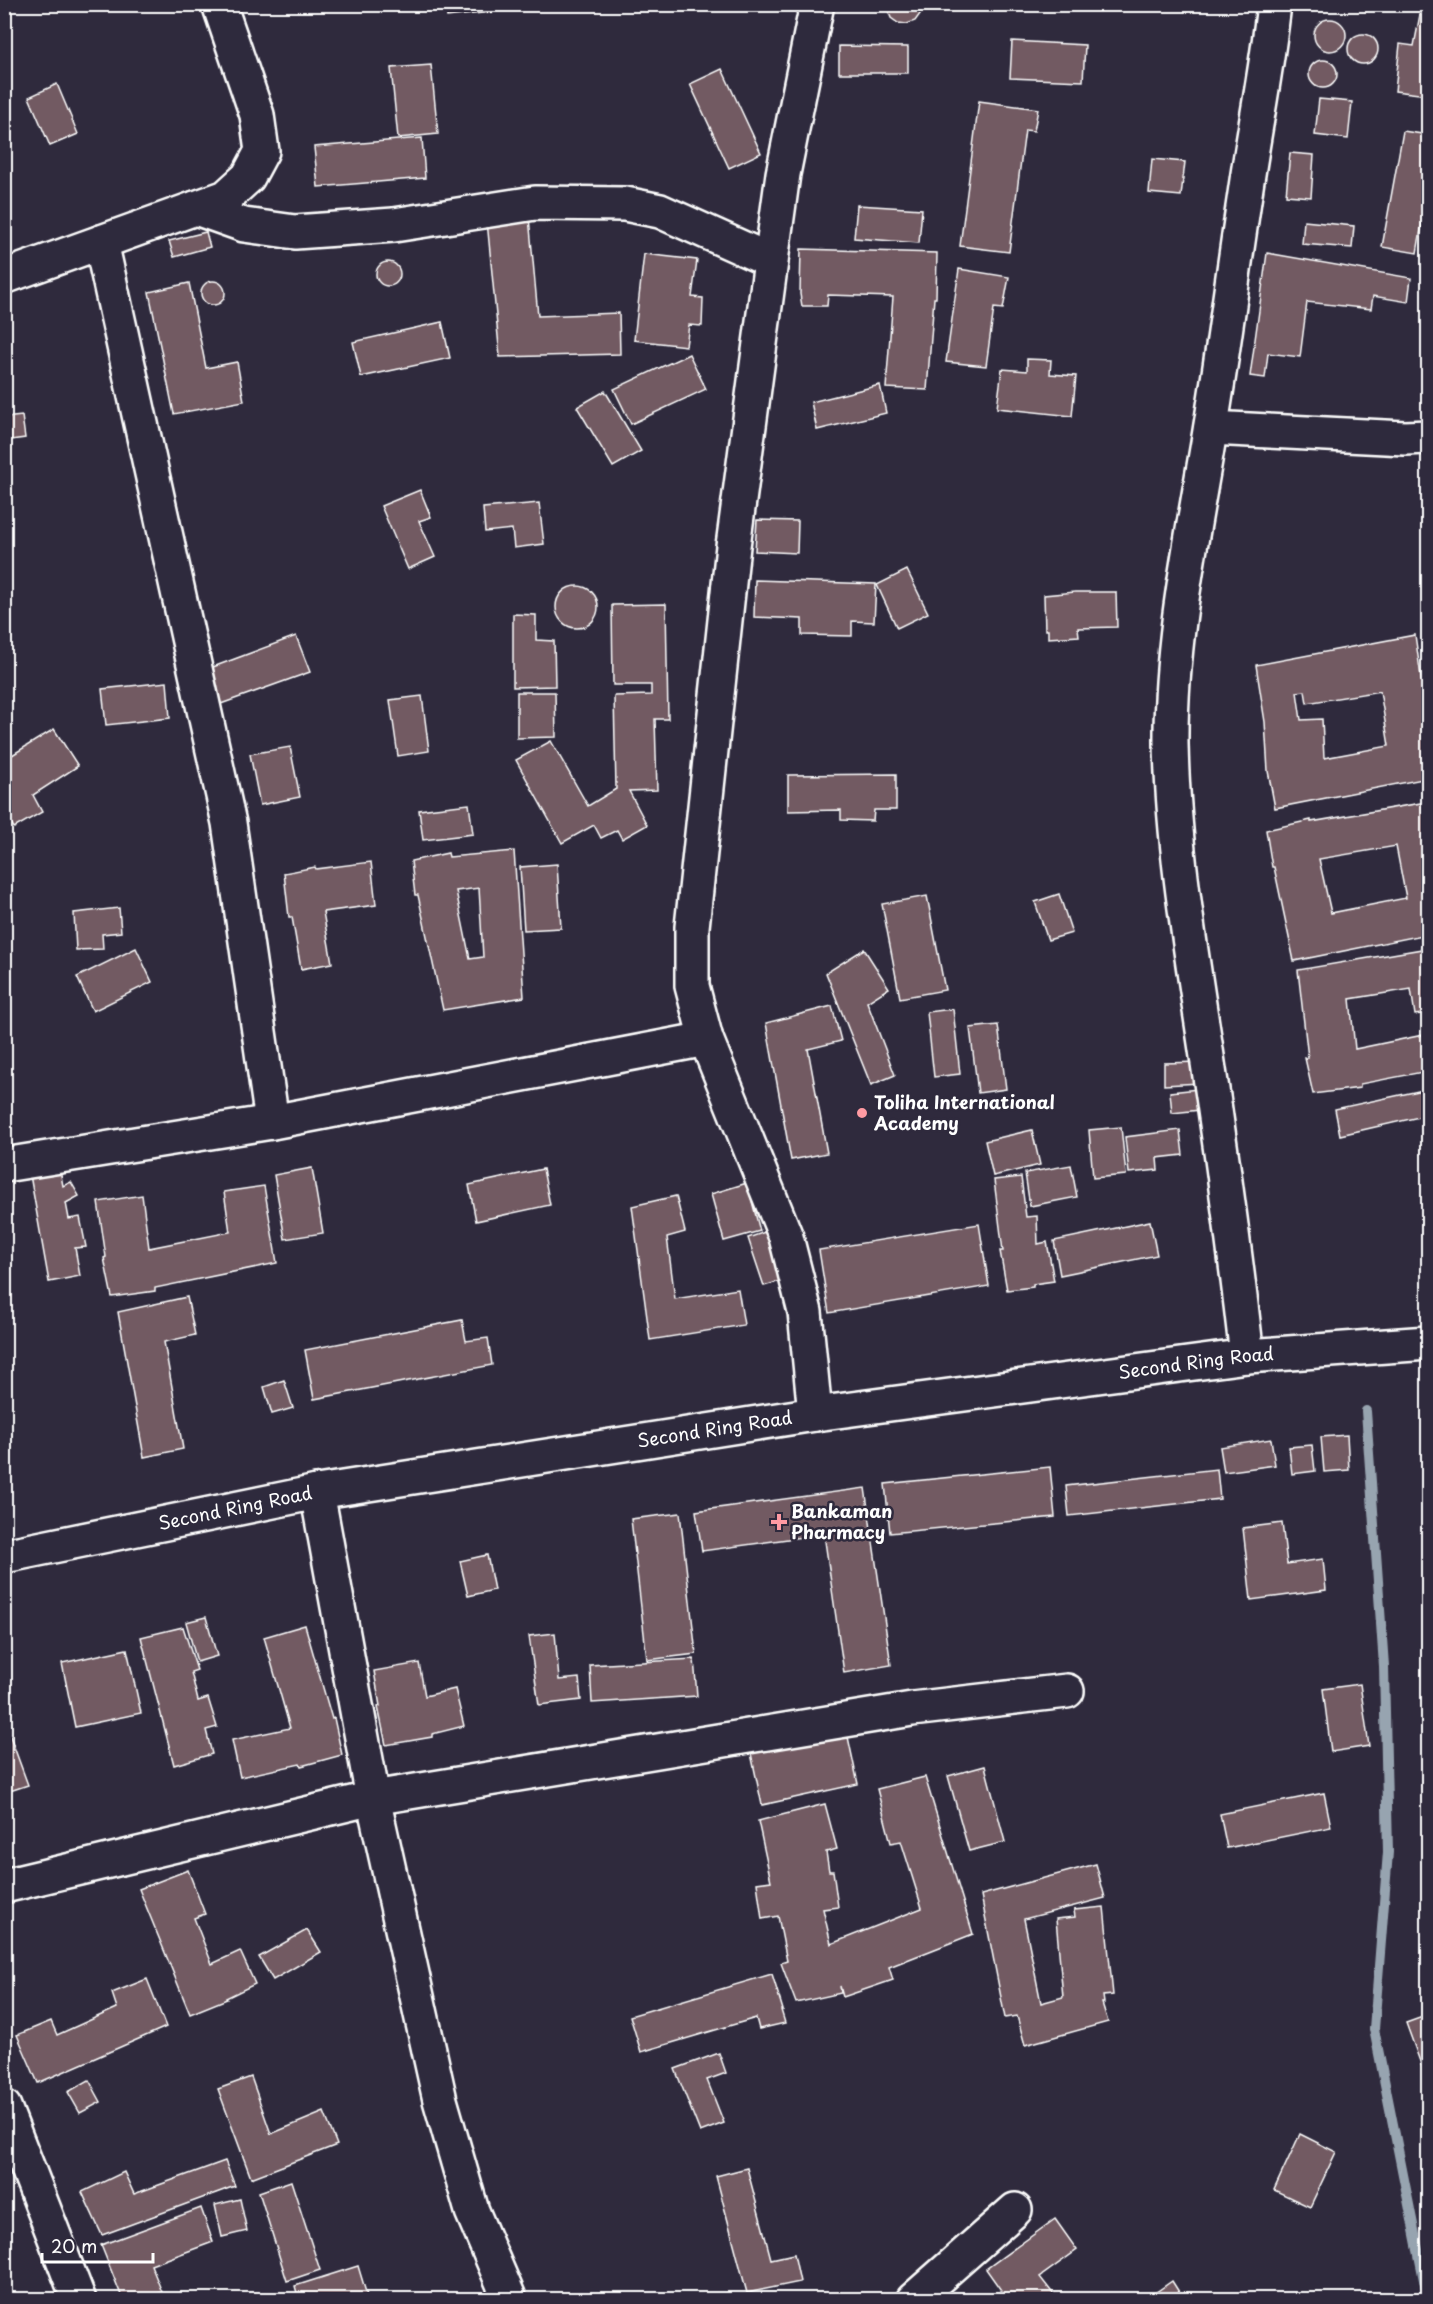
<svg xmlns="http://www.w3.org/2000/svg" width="1433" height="2304" font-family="'Playpen Sans',sans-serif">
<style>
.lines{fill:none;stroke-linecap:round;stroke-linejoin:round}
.stream{stroke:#97a4b0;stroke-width:10}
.building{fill:#725a62;stroke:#fff;stroke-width:1.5;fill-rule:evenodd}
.street-casing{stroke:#fff;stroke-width:38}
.secondary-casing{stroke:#fff;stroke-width:38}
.street{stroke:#2f2a3d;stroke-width:33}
.secondary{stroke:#2f2a3d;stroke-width:33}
.poi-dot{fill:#ff9aa2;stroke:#2f2a3d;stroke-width:2}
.labels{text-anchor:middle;stroke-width:5;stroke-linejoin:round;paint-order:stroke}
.poi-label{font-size:18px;font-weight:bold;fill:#fff;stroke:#2f2a3d;text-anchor:start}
.street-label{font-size:18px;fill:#fff;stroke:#2f2a3d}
</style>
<rect width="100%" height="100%" fill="#2f2a3d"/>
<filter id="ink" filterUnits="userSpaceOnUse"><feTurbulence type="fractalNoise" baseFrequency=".0167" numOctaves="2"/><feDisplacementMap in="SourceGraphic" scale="12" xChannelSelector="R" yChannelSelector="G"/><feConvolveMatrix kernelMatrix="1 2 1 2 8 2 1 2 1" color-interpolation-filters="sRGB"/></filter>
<g filter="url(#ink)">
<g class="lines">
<polyline class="stream" points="1366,1411 1384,1666 1388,1852 1374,2029 1428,2300"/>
</g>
<g class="building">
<polygon points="446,4 490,4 491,12 447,17"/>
<polygon points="889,4 921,4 920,14 915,21 907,24 898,23 891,18 888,10"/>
<polygon points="1422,4 1428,4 1427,95 1395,91 1400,44 1414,46"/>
<circle cx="1330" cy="35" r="16"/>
<circle cx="1363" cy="49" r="15"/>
<polygon points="1012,41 1085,45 1083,81 1010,78"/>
<polygon points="839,46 908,47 908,73 839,73"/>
<circle cx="1323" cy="74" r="14"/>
<polygon points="431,65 438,134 398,138 391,68"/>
<polygon points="722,69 761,153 729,168 690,84"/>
<polygon points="57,84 78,134 50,146 29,97"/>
<polygon points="1319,99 1352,102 1348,139 1315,135"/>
<polygon points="979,101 1038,109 1034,131 1025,130 1009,252 960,246"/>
<polygon points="1403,131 1428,135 1428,189 1417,253 1382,247"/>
<polygon points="422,138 425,178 318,187 314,147"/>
<polygon points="1290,153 1314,155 1311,197 1286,195"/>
<polygon points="1152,159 1185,162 1181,196 1149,193"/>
<polygon points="857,205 922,209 919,243 854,238"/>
<polygon points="529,217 538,316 619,313 620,354 500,357 487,221"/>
<polygon points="1304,221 1354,226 1352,248 1302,244"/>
<polygon points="206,232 210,247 174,257 169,241"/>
<polygon points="801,249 937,253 936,298 934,298 927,390 886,388 893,297 828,295 827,306 802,306 800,294"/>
<polygon points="1267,253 1411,278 1408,302 1373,296 1371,309 1307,302 1300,357 1268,353 1265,378 1250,376"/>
<polygon points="644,254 697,260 692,297 703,298 702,326 689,325 686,346 634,340"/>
<circle cx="388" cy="274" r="12"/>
<polygon points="959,269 1009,277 1003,309 994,308 986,366 946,362"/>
<circle cx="213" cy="293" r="12"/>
<polygon points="189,283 206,368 237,362 244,401 174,414 149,292"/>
<polygon points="442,322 450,358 361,377 353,342"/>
<polygon points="689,354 706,389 631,424 614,389"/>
<polygon points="1027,359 1051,360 1050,374 1076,376 1072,416 997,408 1002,369 1027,371"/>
<polygon points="880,385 886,413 817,430 811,402"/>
<polygon points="605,391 641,451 613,467 577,407"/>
<polygon points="22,416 25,438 4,441 4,418"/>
<polygon points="420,490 431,517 419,521 435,557 408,569 381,506"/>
<polygon points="539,503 544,544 514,548 512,529 485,532 483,508"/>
<polygon points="757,520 798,521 797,553 755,551"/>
<polygon points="907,570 928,613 897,628 877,585"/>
<polygon points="755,580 876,584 874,622 852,621 852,636 802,635 802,619 754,617"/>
<circle cx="577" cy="607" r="21"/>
<polygon points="1075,592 1116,592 1117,627 1078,628 1079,636 1048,638 1048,630 1045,630 1044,595"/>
<polygon points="666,604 668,719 655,719 657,790 629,791 647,825 622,839 617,830 601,838 594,825 562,843 516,760 551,741 588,806 616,789 614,696 651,695 651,685 613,685 612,605"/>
<polygon points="513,614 536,615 536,640 554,641 555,686 513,687"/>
<path d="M1415 635 1428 725V778L1275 808 1268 771 1265 722 1256 665ZM1305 691 1307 703 1380 691 1389 746 1324 758 1322 719 1301 720 1297 692Z"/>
<polygon points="296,636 310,672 218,705 205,670"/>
<polygon points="167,682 170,718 106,725 102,689"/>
<polygon points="517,692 555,692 556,737 517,738"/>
<polygon points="422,696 429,751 398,756 390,700"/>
<polygon points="54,729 78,766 33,795 42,812 14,828 8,818 4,820 4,760"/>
<polygon points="290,747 300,797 260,805 250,754"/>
<polygon points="896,774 896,810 874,810 873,821 841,820 841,810 788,811 788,775"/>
<path d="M1427 802 1428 934 1294 961 1274 867H1272L1266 830 1311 820V822ZM1396 846 1406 898 1331 913 1319 859Z"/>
<polygon points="469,804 473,834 423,840 419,810"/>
<path d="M514 851 524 997 443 1010 418 895H415L411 861 448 853 449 857ZM479 888 483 957 470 959 456 891Z"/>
<polygon points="371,862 376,905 323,912 332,963 301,969 292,917 289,917 284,873 315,867 316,869"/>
<polygon points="557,864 561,928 524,930 520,867"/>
<polygon points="1059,894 1072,933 1048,940 1035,902"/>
<polygon points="927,896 945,990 900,998 882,904"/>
<polygon points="119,908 121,932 102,934 103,949 76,950 74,913"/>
<polygon points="136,948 152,982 93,1011 77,977"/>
<polygon points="1428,948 1428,1013 1415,1015 1411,989 1350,999 1355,1049 1428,1034 1428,1071 1360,1084 1360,1088 1313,1094 1305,1058 1308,1058 1298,970"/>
<polygon points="864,949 889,988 867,1002 895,1075 871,1085 826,973"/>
<polygon points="832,1006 841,1041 808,1049 827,1153 791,1160 766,1023"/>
<polygon points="953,1009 960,1074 934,1077 927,1012"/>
<polygon points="998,1025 1006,1089 978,1093 970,1028"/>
<polygon points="1200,1062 1200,1083 1164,1085 1164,1063"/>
<polygon points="1198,1089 1200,1110 1172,1113 1170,1092"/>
<polygon points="1428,1089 1428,1115 1340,1135 1335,1109"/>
<polygon points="1121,1127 1126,1175 1093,1178 1089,1130"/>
<polygon points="1032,1130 1040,1165 993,1176 985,1141"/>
<polygon points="1180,1130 1183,1155 1157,1158 1158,1170 1129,1173 1125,1137"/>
<polygon points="1071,1165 1077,1197 1030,1206 1025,1173"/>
<polygon points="312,1168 323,1233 285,1239 274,1175"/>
<polygon points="543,1169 550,1205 476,1221 469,1185"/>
<polygon points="60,1170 63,1186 71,1182 79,1196 66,1203 69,1219 80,1217 86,1247 75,1248 80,1276 49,1282 30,1175"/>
<polygon points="1021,1177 1026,1217 1037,1216 1038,1244 1047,1242 1054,1281 1033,1284 1033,1287 1007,1290 1000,1251 1003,1251 994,1180"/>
<polygon points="747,1183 760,1231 724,1241 711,1194"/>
<polygon points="264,1186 277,1263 155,1288 155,1291 112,1297 104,1258 106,1257 98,1202 142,1195 149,1248 230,1232 224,1192"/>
<polygon points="676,1196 685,1232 667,1237 675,1299 738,1289 744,1325 650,1340 632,1206"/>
<polygon points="1150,1221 1157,1255 1060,1275 1054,1241"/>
<polygon points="979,1224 989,1286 829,1313 819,1250"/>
<polygon points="771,1230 787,1279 764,1286 748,1238"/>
<polygon points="187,1297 195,1335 164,1342 183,1449 144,1457 118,1312"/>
<polygon points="462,1320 466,1341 488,1338 492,1365 314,1399 305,1350"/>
<polygon points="284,1380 293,1408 272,1414 264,1387"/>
<polygon points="1347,1435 1349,1470 1324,1472 1321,1437"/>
<polygon points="1271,1439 1275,1465 1224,1472 1220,1447"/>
<polygon points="1312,1445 1315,1471 1292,1474 1289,1447"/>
<polygon points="1050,1467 1055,1517 890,1533 885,1484"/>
<polygon points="1217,1469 1220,1499 1069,1516 1066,1486"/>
<polygon points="865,1488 891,1665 844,1673 824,1534 702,1551 696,1511"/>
<polygon points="680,1513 696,1654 647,1660 631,1519"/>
<polygon points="1282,1523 1287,1564 1323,1559 1326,1590 1251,1600 1243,1528"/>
<polygon points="487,1555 494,1590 468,1596 460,1561"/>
<polygon points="206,1617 217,1656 197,1662 186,1622"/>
<polygon points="305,1625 332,1719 334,1718 342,1755 301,1766 300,1764 240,1777 232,1740 290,1728 264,1637"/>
<polygon points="183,1627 197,1670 191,1672 198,1701 208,1698 217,1727 206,1730 212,1754 174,1765 141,1637"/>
<polygon points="555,1633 559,1680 579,1678 581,1700 539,1705 529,1636"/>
<polygon points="127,1649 141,1713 75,1727 62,1663"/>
<polygon points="694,1659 697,1696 592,1703 590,1665"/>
<polygon points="419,1663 425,1696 455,1689 464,1726 432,1734 432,1737 386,1745 378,1707 380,1706 374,1671"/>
<polygon points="1360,1684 1369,1746 1331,1752 1323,1689"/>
<polygon points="845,1723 858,1784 762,1805 749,1744"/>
<polygon points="4,1725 6,1725 28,1785 4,1793"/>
<polygon points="985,1766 1005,1842 969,1851 948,1776"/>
<polygon points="925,1777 973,1934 889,1967 893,1980 843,1997 840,1986 841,1993 796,2003 781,1963 787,1961 778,1916 762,1919 757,1883 771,1881 758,1821 825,1804 837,1849 826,1852 829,1871 833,1871 838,1907 823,1909 831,1944 922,1908 901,1841 891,1843 877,1789"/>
<polygon points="1324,1793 1331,1827 1227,1848 1220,1814"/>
<polygon points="1096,1864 1105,1898 1024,1919 1041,2003 1063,1997 1056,1919 1075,1917 1074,1910 1104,1907 1113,1995 1103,1996 1104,2003 1102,2003 1108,2022 1025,2045 1017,2016 1005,2018 981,1895"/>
<polygon points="188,1870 205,1914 194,1918 212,1964 240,1951 255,1984 226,1998 227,1999 190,2014 139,1889"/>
<polygon points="307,1930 321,1952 273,1980 259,1957"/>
<polygon points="772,1974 783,2010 781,2010 785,2023 759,2029 756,2018 641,2052 630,2016"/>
<polygon points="147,1979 166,2027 38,2083 17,2035 51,2021 57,2035 117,2008 112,1993"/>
<polygon points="1428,2015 1428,2064 1422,2067 1406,2023"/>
<polygon points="719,2053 726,2073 707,2080 724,2123 700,2132 675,2069"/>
<polygon points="251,2077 271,2134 324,2112 337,2145 251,2178 218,2089"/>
<polygon points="89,2080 101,2102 80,2113 68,2092"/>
<polygon points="1300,2134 1336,2152 1310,2207 1274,2190"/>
<polygon points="225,2161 235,2186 102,2235 82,2192 124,2172 134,2194"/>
<polygon points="747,2168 771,2259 794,2254 800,2282 747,2293 716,2176"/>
<polygon points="291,2181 320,2270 287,2281 259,2192"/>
<polygon points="240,2199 247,2231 222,2237 215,2205"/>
<polygon points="201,2208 213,2242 151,2265 162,2292 144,2300 123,2300 101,2245"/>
<polygon points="1055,2219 1077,2250 1040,2277 1058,2300 1008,2300 986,2269"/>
<polygon points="358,2266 368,2299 299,2300 295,2286"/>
<polygon points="1172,2281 1184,2300 1145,2300"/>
</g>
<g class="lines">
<defs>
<g id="street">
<polyline points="196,208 244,225 295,232 394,225 535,203 625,204 660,211 771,261"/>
<polyline points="101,242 229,823 272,1122"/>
<polyline points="4,277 226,197 248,177 262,151 257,115 219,4"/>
<polyline points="1211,428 1405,438 1428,437"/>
<polyline points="4,1165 272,1122 706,1039"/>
<polyline points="815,1414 805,1312 786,1237 706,1039 692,986 692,927 733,546 771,261 783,174 817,4"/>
<polyline points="317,1492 373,1798 440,2100 472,2211 510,2300"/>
<polyline points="4,1886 373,1798 912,1709 1067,1691"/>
<polyline points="4,2107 79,2300"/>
<polyline points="913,2300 1015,2210"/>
</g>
<g id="secondary">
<path d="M1247 1356C1235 1251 1221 1147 1205 1043 1190 945 1173 844 1171 744 1170 639 1193 534 1210 431 1223 353 1233 273 1245 194 1254 131 1267 68 1274 4"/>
<path id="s1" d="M4 1556 317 1492 815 1414 1247 1356 1428 1343"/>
</g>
</defs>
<use href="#street" class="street-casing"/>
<use href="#secondary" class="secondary-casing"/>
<use href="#street" class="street"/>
<use href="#secondary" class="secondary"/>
</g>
</g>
<g class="poi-dot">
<circle cx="862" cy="1113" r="6"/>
<path d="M776 1513h6v6h6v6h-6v6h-6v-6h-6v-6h6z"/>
</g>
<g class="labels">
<g class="poi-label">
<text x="874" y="1109">Toliha International<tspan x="874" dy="21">Academy</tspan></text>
<text x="791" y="1518">Bankaman<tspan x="791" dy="21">Pharmacy</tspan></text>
</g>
<g class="street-label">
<text dy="6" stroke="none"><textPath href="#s1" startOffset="1208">Second Ring Road</textPath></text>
<text dy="6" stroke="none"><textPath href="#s1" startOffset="722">Second Ring Road</textPath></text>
<text dy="6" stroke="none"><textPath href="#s1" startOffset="236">Second Ring Road</textPath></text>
</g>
</g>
<rect width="1433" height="2304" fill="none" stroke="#2f2a3d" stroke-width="24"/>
<rect x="12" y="12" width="1409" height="2280" fill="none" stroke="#fff" stroke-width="2" filter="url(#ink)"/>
<path d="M42 2253v9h111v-9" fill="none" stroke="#ffffff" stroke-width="3"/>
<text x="51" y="2253" font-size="18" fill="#ffffff" stroke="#2f2a3d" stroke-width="4.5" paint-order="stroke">20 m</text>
</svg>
